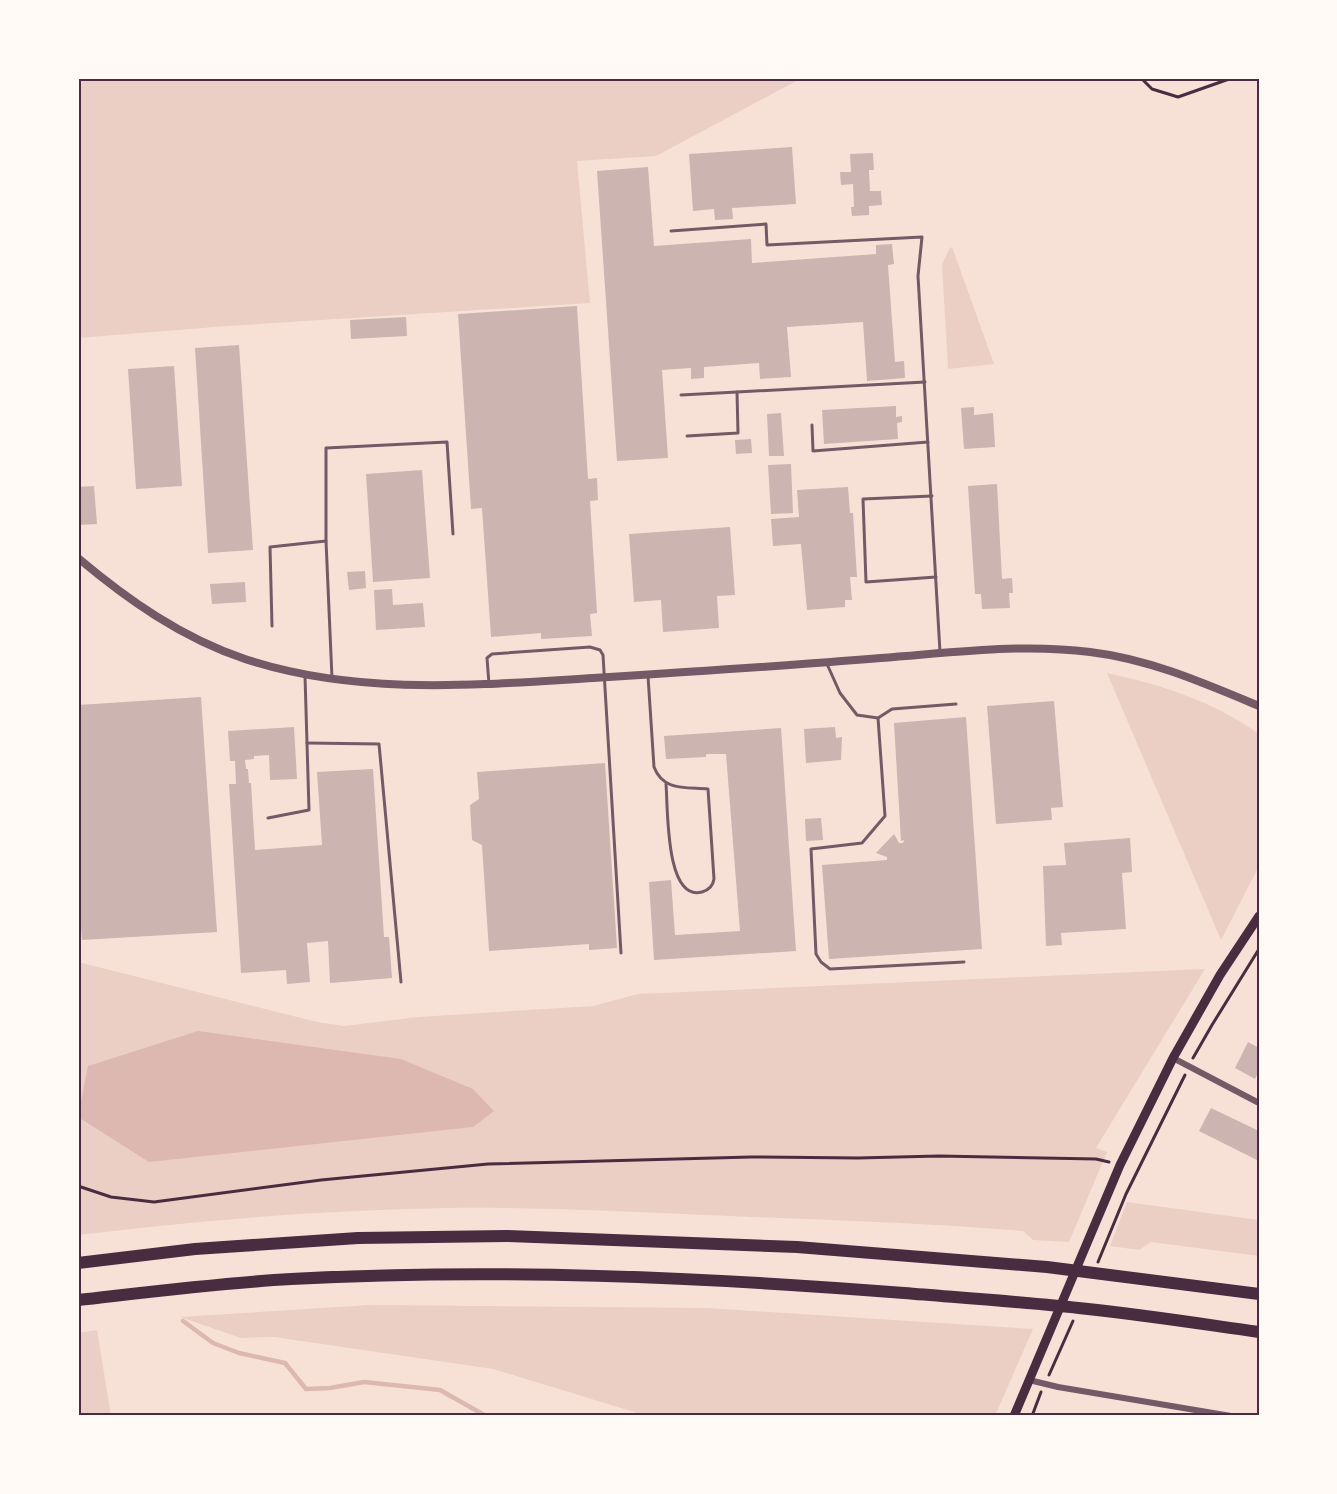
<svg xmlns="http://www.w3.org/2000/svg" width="1337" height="1494" font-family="Montserrat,sans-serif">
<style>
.green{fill:#ebcfc5}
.water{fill:#dcb8b0}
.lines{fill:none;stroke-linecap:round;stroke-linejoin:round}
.stream{stroke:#dcb8b0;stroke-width:4.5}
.building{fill:#ccb4b1}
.path{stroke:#4a2c40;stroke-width:3}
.service{stroke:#755966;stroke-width:3}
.minor{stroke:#755966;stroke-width:6}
.tertiary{stroke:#755966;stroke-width:8}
.secondary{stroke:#4a2c40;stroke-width:9}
.motorway{stroke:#4a2c40;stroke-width:12}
.neatline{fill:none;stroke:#4a2c40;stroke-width:2}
</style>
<rect width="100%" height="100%" fill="#f7e1d7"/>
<g class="green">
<polygon points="78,78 802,78 656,156 577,161 590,303 228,326 78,338"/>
<polygon points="952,247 994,364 948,369 942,265 949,249"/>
<path d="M1107 673C1160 684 1215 702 1259 734V866L1221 940Z"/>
<path d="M78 962 317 1022 344 1026 418 1017 593 1006 638 994 1205 969 1096 1148 1107 1152 1069 1242 1033 1240 1023 1231C925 1223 827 1220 729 1216 635 1212 541 1207 448 1208 325 1210 200 1220 78 1235Z"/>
<polygon points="1127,1202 1259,1220 1259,1256 1151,1242 1139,1250 1110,1246"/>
<polygon points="369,1305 707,1308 1033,1329 995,1416 647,1416 493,1369 274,1337 241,1338 180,1317"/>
<polygon points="97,1330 111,1416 78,1416 78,1333"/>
</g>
<polygon class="water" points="198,1031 401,1059 473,1089 494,1111 473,1127 149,1162 78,1117 88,1066"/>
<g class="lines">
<polyline class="stream" points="183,1321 213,1343 239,1353 285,1363 306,1389 330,1388 364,1382 440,1390 486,1416"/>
</g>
<g class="building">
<polygon points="792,147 796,204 732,208 733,219 715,220 714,209 693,211 689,154"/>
<polygon points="873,153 874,170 869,170 870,191 881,191 882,205 869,206 869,215 852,216 851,207 854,207 853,184 841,185 840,172 851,172 850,154"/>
<polygon points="648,167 654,246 751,239 752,263 876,254 876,245 892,244 894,264 888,265 895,362 904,361 905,378 867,381 863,322 787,327 791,377 760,379 759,363 704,367 704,378 691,379 691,368 662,370 668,458 617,461 597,171"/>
<polygon points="577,306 588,479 597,478 598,500 590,501 597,613 590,614 592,636 541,639 541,633 491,637 482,508 471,509 458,314"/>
<polygon points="406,317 407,336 351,339 350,320"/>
<polygon points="239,345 253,550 208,553 195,348"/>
<polygon points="174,366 182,486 136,489 128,369"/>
<polygon points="896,406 896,417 902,416 902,422 897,423 898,439 824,444 822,410"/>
<polygon points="974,407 974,415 993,413 995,447 964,449 961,408"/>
<polygon points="781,413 784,456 769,456 767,414"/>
<polygon points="751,439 752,453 736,454 735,440"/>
<polygon points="791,464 793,513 771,514 768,465"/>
<polygon points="422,470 430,578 373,582 366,474"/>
<polygon points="997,484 1002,579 1012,578 1013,593 1009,593 1010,608 982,609 981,594 975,594 968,486"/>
<polygon points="94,486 97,524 78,525 78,487"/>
<polygon points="848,487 850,513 853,513 857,577 850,577 852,600 845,600 845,607 807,610 801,544 773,546 771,519 799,517 797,490"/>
<polygon points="730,527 735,595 717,596 719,628 663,632 661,600 634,602 629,534"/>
<polygon points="365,571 366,588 349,590 347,572"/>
<polygon points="245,582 246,602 212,604 210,584"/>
<polygon points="392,589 393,605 423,603 425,627 376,630 374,590"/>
<polygon points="201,697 217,932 82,940 78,885 78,705"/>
<polygon points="1054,701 1063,807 1051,808 1052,820 996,824 987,706"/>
<polygon points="966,717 982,949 829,959 822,865 887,860 887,857 876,853 894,834 899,843 903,843 904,840 901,841 894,723"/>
<polygon points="294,727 297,779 270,780 269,755 254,756 254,759 245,760 246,769 248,769 249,783 251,783 255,850 322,845 317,772 373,769 384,937 389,937 392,978 330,983 328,941 307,943 310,982 287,984 286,970 241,973 229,784 236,784 235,761 230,761 228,731"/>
<polygon points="835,727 836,738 842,737 841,760 806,763 804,729"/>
<polygon points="781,728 796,951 654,960 649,882 671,880 675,935 740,931 726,754 706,754 706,757 666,759 664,736"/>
<polygon points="605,763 617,948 589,950 589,944 489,951 482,845 472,840 470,805 479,799 477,772"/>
<polygon points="821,818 823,840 806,841 805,819"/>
<polygon points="1130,838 1132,872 1122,873 1126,929 1061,933 1062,945 1046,946 1043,866 1066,865 1064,843"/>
<polygon points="1248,1042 1259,1048 1259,1071 1255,1079 1235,1068"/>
<polygon points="1211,1108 1259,1131 1259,1161 1199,1131"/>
</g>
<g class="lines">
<g class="path">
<polyline points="1141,78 1152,89 1178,97 1232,78"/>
<polyline points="1193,1058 1212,1025 1259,949"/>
<polyline points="78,1186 111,1197 154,1202 321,1180 488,1164 751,1157 858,1158 939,1156 1096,1159 1109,1162"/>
<polyline points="1098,1262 1126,1194 1185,1075"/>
<polyline points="1049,1375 1073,1321"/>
<polyline points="1032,1416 1041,1392"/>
</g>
<g class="service">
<polyline points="671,231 766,224 767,245 922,237 918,276 940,652"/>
<polyline points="681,395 737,392"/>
<polyline points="812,425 813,451 928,442"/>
<polyline points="687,436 738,433 737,392 925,382"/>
<polyline points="932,496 863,499 866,582 936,577"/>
<polyline points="272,626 270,547 326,541"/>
<polyline points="827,664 840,693 857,715 878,718 892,709 956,704"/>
<path d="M648 676 654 767C663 791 685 787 708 789L714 879C713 886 709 890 702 892 665 902 668 807 666 784"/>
<polyline points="332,678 326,541 326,448 447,442 453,534"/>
<polyline points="489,684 487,658 492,654 590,647 600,650 603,655 621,953"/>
<polyline points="878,718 885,816 862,843 811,849 816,954 821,962 830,969 964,962"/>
<polyline points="307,743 379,744 401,982"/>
<polyline points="268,818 309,810 305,676"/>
</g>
<g class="minor">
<polyline points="1173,1058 1259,1103"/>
<polyline points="1029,1380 1058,1387 1231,1416"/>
</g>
<path class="tertiary" d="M78 558C128 600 182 638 245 659 358 696 476 685 593 678 689 672 785 666 881 658 950 653 1021 643 1090 652 1149 659 1204 683 1259 706"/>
<polyline class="secondary" points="1014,1416 1120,1165 1173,1058 1220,975 1259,916"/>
<g class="motorway">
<polyline points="78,1263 195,1249 358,1238 507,1236 797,1247 1047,1267 1259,1294"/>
<path d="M78 1300C149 1292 220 1283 291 1279 495 1268 701 1277 904 1293 965 1298 1027 1302 1088 1309 1145 1315 1202 1324 1259 1332"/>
</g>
</g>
<rect width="1337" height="1494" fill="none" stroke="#fffaf5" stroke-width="159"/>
<rect x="80" y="80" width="1178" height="1334" class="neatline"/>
</svg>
